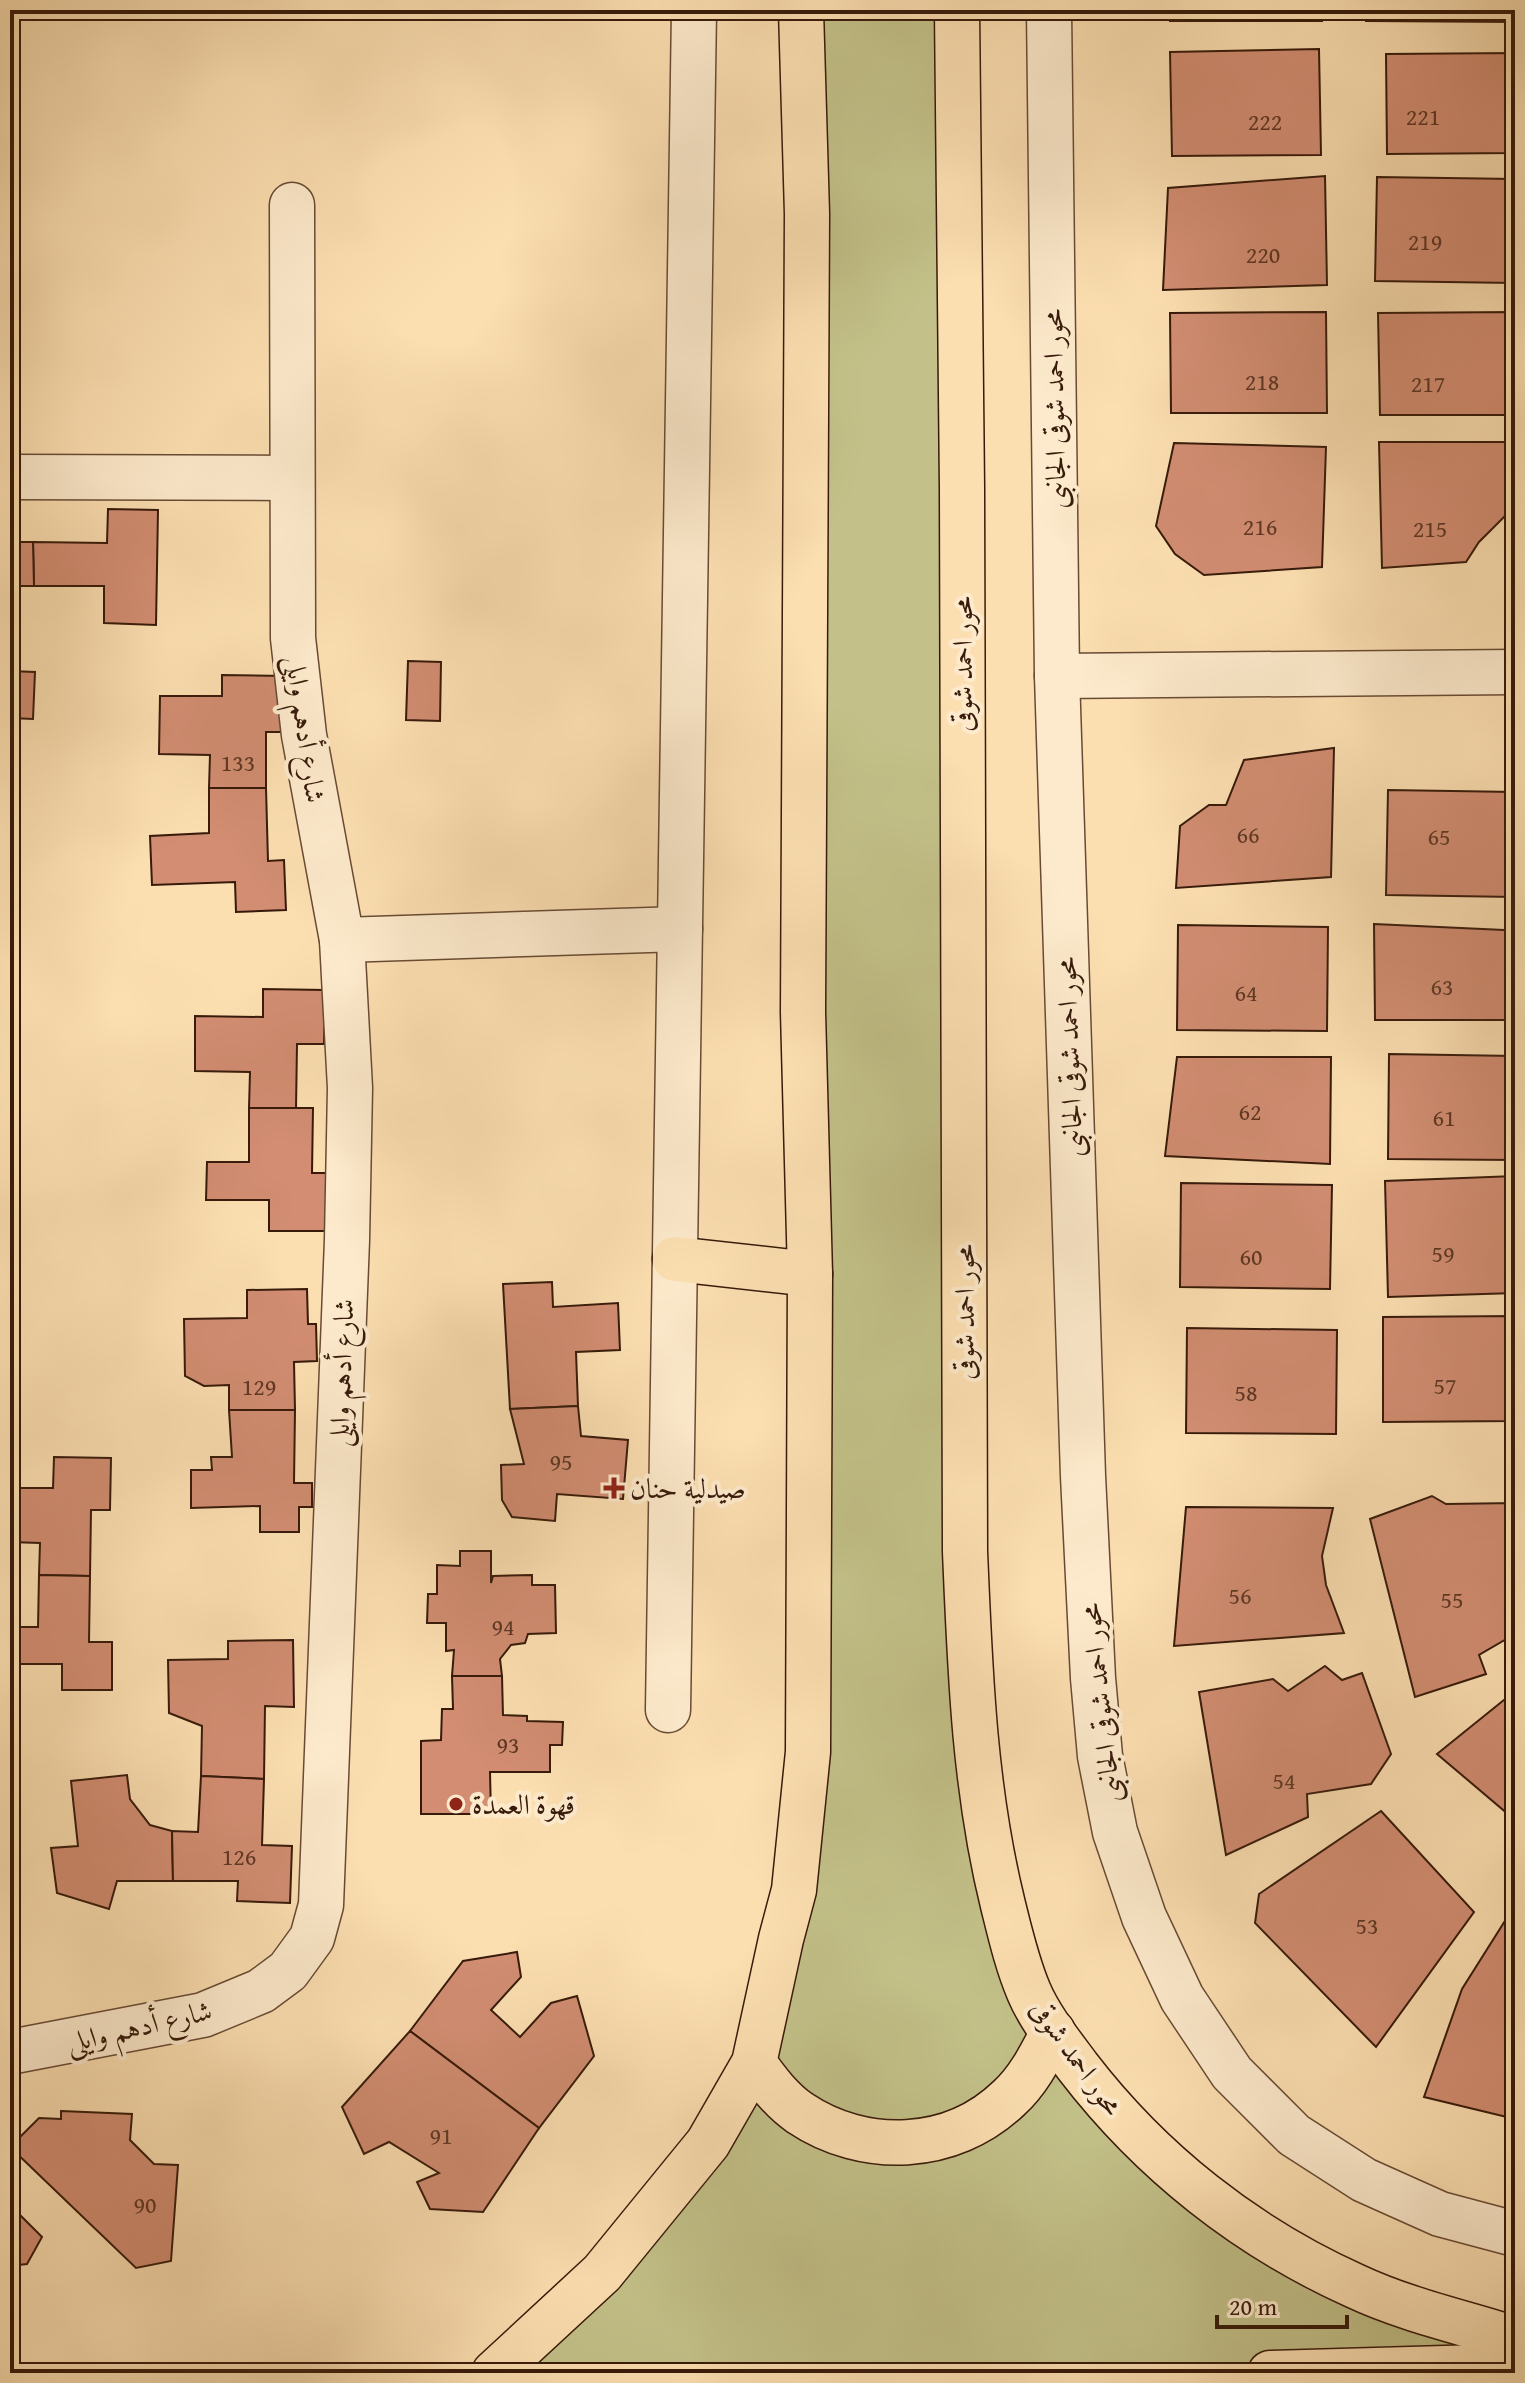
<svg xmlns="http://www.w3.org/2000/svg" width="1525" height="2383" font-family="'Gentium Book Plus',Amiri,serif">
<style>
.grass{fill:#c3c189;stroke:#7d6e4a;stroke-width:2}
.building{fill:#d28d72;stroke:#371a0a;stroke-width:2}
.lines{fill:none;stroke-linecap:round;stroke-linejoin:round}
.minor-casing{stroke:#684b34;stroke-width:47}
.major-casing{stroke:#371a0a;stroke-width:47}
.minor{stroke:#fdeacc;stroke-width:44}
.major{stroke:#fcdfb1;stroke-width:44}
.poi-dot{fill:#8f2418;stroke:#fdeacc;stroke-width:3}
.labels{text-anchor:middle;stroke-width:8;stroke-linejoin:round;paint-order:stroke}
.number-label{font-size:24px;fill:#5e3724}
.street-label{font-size:28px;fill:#371a0a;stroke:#fdeacc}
.poi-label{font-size:28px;fill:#371a0a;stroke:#fdeacc;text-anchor:start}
</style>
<rect width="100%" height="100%" fill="#fcdfb1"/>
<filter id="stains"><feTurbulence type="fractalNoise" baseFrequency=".0025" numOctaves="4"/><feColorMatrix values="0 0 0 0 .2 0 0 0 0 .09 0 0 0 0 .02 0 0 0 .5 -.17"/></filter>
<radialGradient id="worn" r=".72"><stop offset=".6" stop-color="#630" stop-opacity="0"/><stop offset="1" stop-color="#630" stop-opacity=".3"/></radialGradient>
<polygon class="grass" points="801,10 957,10 964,1284 1012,1939 1144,2143 1515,2373 494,2373 708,2143 794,1890"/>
<g class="building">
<rect x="1170" y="10" width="152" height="11"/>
<polygon points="1366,10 1515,10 1515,22 1366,21"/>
<polygon points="1319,49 1321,155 1172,156 1170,52"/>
<polygon points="1515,53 1515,153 1387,154 1386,54"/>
<polygon points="1325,176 1327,285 1163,290 1168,188"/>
<polygon points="1377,177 1515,179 1515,283 1375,281"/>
<polygon points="1326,312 1327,413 1171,413 1170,313"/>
<polygon points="1515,312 1515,415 1380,415 1378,313"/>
<polygon points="1379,442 1515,442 1515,506 1479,542 1466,562 1382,568"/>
<polygon points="1174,443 1326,447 1322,567 1204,575 1175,554 1156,526"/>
<polygon points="108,509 158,510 156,625 104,623 104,586 34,586 33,542 107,543"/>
<polygon points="10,542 33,542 34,586 10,586"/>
<polygon points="408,661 441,662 440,721 406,720"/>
<polygon points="10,671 35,672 33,719 10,718"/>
<polygon points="222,675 286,676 285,732 266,732 266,788 209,788 210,755 159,754 160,696 222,696"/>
<polygon points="1334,748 1331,877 1176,888 1180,826 1209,805 1226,805 1244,760"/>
<polygon points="209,788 266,788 268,861 284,860 286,910 236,912 235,882 152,885 150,836 209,833"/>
<polygon points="1388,790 1515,792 1515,897 1386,895"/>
<polygon points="1374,924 1504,930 1515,944 1513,1020 1375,1020"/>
<polygon points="1178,925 1328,927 1327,1031 1177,1030"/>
<polygon points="263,989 325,990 324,1044 297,1044 296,1109 249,1108 250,1072 195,1071 195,1016 263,1017"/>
<polygon points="1389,1054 1515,1056 1515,1160 1388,1159"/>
<polygon points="1177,1057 1331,1057 1330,1164 1165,1156"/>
<polygon points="249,1108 313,1108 312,1173 330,1173 329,1231 269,1231 269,1200 206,1200 207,1162 249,1162"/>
<polygon points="1515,1176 1515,1293 1388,1297 1385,1181"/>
<polygon points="1181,1183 1332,1185 1330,1289 1180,1287"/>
<polygon points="552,1282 553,1307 618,1303 620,1350 576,1352 578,1406 510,1409 503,1284"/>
<polygon points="307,1289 308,1324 316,1324 317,1361 294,1362 295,1410 229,1410 229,1385 204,1386 185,1376 184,1319 247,1318 247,1290"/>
<polygon points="1515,1316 1515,1421 1383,1422 1383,1317"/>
<polygon points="1187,1328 1337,1330 1336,1434 1186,1433"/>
<polygon points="578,1406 581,1436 628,1440 623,1499 557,1494 555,1521 512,1517 502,1500 501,1465 524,1464 510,1409"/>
<polygon points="229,1410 295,1410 294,1483 312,1483 312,1507 299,1507 299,1532 260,1532 260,1506 191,1508 191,1470 212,1470 211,1457 232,1457"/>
<polygon points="54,1457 111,1458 110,1510 91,1510 90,1576 39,1575 40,1543 10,1542 10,1488 53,1488"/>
<polygon points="1432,1496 1446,1504 1515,1503 1515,1634 1479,1655 1486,1674 1415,1697 1370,1519"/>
<polygon points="1186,1507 1333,1508 1322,1556 1326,1585 1344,1633 1174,1646"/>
<polygon points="460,1551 491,1551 491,1583 493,1576 532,1575 532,1585 555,1585 556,1633 528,1634 525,1643 511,1645 500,1659 502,1676 452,1676 454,1650 446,1651 446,1623 427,1623 428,1594 437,1594 437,1565 460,1566"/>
<polygon points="39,1575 90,1576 89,1642 112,1642 112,1690 62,1690 62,1664 10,1664 10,1627 38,1627"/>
<polygon points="293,1640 294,1707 265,1706 264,1779 201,1776 202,1726 169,1713 168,1660 228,1659 228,1641"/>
<polygon points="1325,1666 1342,1680 1362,1673 1391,1754 1371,1784 1307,1794 1308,1817 1226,1855 1199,1692 1273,1679 1288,1691"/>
<polygon points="452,1676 502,1676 503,1715 527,1716 527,1721 563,1722 562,1745 550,1745 550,1772 490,1772 491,1814 421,1814 421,1741 441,1740 442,1709 453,1709"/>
<polygon points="1515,1691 1515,1820 1437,1754"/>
<polygon points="127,1775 130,1799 150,1825 172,1831 173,1881 117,1881 109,1909 57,1893 51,1848 78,1846 71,1781"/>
<polygon points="201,1776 264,1779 262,1845 292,1846 290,1903 237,1901 238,1881 173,1881 172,1831 198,1832"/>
<polygon points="1381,1811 1474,1912 1376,2047 1255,1923 1259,1894"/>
<polygon points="1515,1905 1515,2119 1424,2097 1462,1989"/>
<polygon points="517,1952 521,1977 491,2010 520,2037 551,2003 577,1996 594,2056 539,2128 410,2031 463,1961"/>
<polygon points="410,2031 539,2128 483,2212 430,2209 417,2182 439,2173 389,2142 364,2154 342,2107"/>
<polygon points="61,2111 132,2114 130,2140 154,2164 178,2165 171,2261 136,2268 10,2147 39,2118 61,2119"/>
<polygon points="10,2205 42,2237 27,2264 10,2266"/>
</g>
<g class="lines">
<defs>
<g id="minor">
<polyline points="1049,10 1057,676 1083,1476 1093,1678 1100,1756 1115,1832 1144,1917 1182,1998 1232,2073 1294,2135 1364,2180 1440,2214 1515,2234"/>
<polyline points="10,477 292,478"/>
<polyline points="1057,676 1515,672"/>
<polyline points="342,940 680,929"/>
<polyline points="668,1710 694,10"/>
<polyline points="10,2052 203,2015 261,1991 288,1971 312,1938 321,1905 347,1240 350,1088 342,940 304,735 293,638 292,205"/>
</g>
<g id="major">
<path d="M957 10 962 488 965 1551C970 1671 974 1788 1003 1905 1010 1933 1017 1964 1029 1992 1040 2018 1061 2044 1078 2067 1151 2162 1246 2237 1355 2286 1406 2310 1462 2322 1515 2339"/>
<polyline points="675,1259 810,1274"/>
<path d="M754 2063C767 2081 781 2100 800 2113 864 2156 952 2153 1009 2098 1029 2080 1041 2055 1053 2032"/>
<polyline points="494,2373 602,2273 708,2143 754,2063 781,1939 794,1890 808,1752 810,1274 803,1012 807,214 801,10"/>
<polyline points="1270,2373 1515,2366"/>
</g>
</defs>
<use href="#minor" class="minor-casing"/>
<use href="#major" class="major-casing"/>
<use href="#minor" class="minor"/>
<use href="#major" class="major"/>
</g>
<g class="poi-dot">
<path d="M610 1476h8v8h8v8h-8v8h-8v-8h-8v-8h8z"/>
<circle cx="456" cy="1804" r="8"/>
</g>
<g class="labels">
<g class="number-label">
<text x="1423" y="125">221</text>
<text x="1265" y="130">222</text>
<text x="1425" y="250">219</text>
<text x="1263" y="263">220</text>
<text x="1262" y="390">218</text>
<text x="1428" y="392">217</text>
<text x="1260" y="535">216</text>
<text x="1430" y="537">215</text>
<text x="238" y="771">133</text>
<text x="1248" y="843">66</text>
<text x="1439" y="845">65</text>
<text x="1442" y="995">63</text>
<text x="1246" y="1001">64</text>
<text x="1250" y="1120">62</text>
<text x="1444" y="1126">61</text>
<text x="1443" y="1262">59</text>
<text x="1251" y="1265">60</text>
<text x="1445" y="1394">57</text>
<text x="259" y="1395">129</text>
<text x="1246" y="1401">58</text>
<text x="561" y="1470">95</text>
<text x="1240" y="1604">56</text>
<text x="1452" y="1608">55</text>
<text x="503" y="1635">94</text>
<text x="508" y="1753">93</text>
<text x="1284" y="1789">54</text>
<text x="239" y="1865">126</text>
<text x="1367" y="1934">53</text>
<text x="441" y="2144">91</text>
<text x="145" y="2213">90</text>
</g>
<g class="street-label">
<text transform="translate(1054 409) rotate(-91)" y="10">محور احمد شوقى الجانبى</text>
<text transform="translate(962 664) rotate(-90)" y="10">محور احمد شوقى</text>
<text transform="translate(306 729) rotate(82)" y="10">شارع أدهم وايلى</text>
<text transform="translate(1069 1057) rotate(-92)" y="10">محور احمد شوقى الجانبى</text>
<text transform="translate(964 1312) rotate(-90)" y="10">محور احمد شوقى</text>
<text transform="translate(341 1373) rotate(-88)" y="10">شارع أدهم وايلى</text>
<text transform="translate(1100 1703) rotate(-96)" y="10">محور احمد شوقى الجانبى</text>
<text transform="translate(139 2026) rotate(-13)" y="10">شارع أدهم وايلى</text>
<text transform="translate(1077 2057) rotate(54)" y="10">محور احمد شوقى</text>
</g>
<g class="poi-label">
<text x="630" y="1498">صيدلية حنان</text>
<text x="472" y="1814">قهوة العمدة</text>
</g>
</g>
<rect width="1525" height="2383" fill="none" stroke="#fcdfb1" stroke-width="40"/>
<rect x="12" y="12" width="1501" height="2359" fill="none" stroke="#371a0a" stroke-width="4"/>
<rect x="20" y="20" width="1485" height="2343" fill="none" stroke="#371a0a" stroke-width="2"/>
<path d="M1217 2315v12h130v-12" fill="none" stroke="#371a0a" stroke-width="4"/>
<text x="1229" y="2315" font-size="24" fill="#371a0a" stroke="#fdeacc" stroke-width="6" paint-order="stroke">20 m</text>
<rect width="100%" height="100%" filter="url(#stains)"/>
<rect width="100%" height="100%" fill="url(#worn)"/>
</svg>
